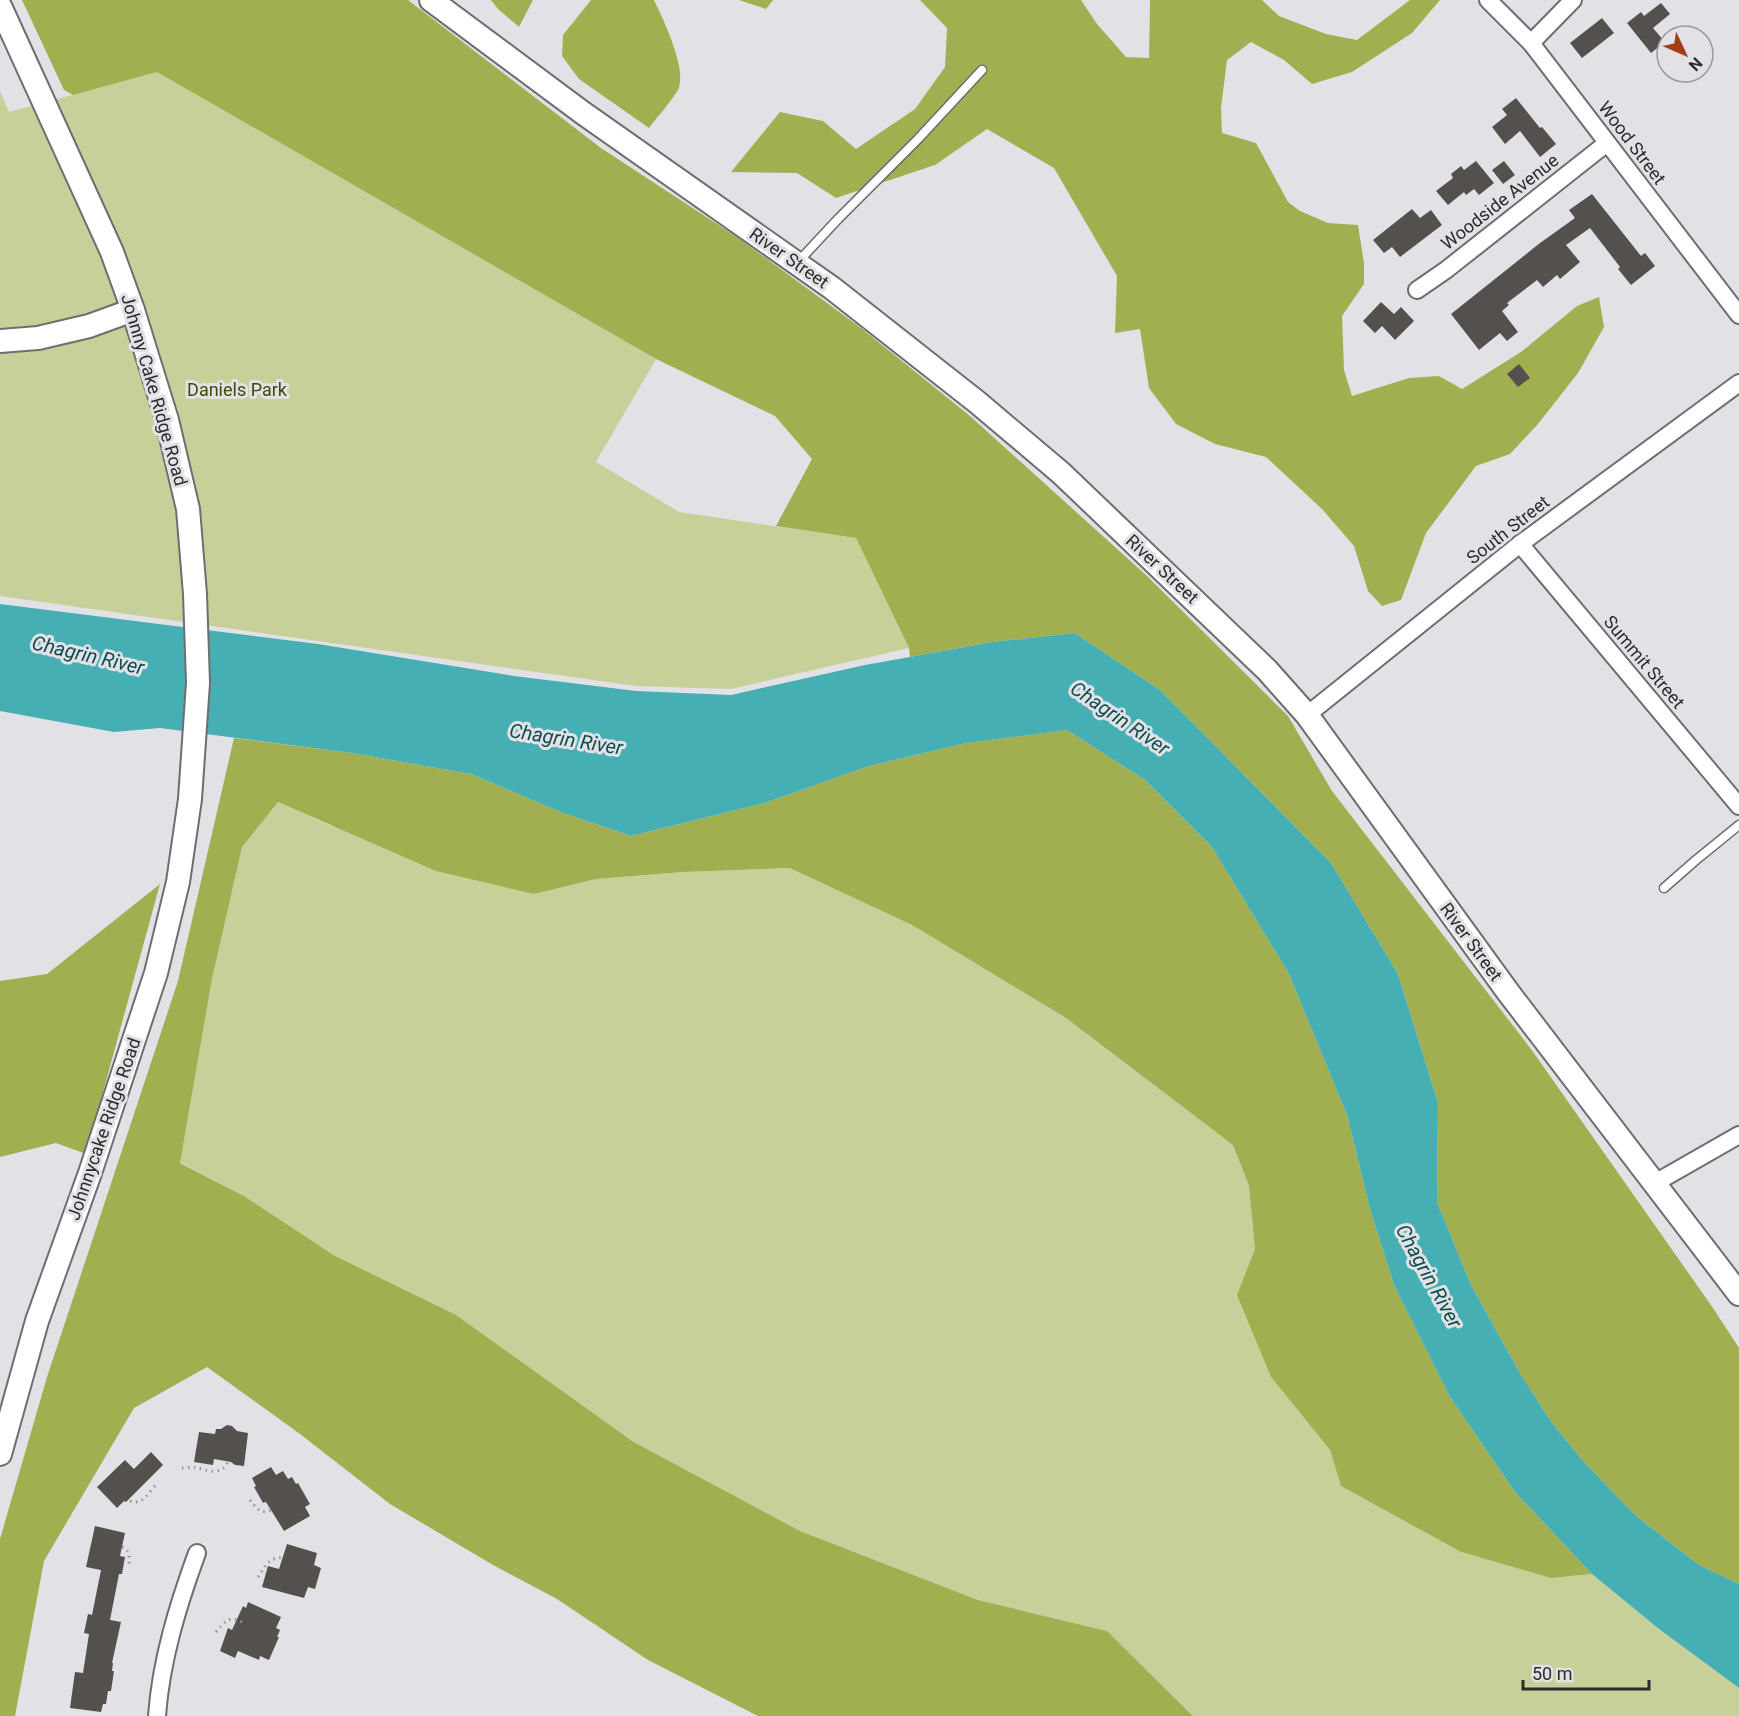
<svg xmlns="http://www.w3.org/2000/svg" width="1739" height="1716" font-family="Roboto,sans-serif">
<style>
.green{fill:#c7d099}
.forest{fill:#a2af51}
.water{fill:#46afb4}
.building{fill:#53504e}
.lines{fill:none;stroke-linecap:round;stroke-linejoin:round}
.lane-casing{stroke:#6e6e71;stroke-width:11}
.street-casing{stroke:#6e6e71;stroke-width:20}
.secondary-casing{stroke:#6e6e71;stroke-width:26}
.path{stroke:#959598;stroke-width:3;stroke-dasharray:1.5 4.5;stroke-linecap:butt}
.lane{stroke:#fff;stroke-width:8}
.street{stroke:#fff;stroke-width:16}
.secondary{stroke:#fff;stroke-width:22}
.labels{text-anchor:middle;stroke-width:6;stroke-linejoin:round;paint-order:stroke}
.street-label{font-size:18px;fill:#2c2c2e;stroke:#e2e2e6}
.park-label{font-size:18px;fill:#434a00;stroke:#e2e2e6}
.water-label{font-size:20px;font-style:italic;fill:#0d4d4f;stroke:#e2e2e6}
</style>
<rect width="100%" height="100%" fill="#e2e2e6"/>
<g class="green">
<polygon points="157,72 656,359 596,462 679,512 856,538 909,648 731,689 636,686 0,596 0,91 9,112"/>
<polygon points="278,802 329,825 534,894 596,879 683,872 791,868 912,925 1066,1018 1233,1145 1249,1186 1255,1249 1238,1295 1271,1377 1330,1450 1341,1486 1461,1552 1551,1578 1592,1574 1659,1629 1739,1688 1739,1716 1193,1716 1107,1631 978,1600 800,1531 632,1441 335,1256 244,1196 180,1162 212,979 242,846"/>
</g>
<g class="forest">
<polygon points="22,0 408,0 601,148 737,237 861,328 970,416 1147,576 1288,716 1332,791 1531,1049 1713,1308 1739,1348 1739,1584 1699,1565 1635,1515 1584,1462 1552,1423 1521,1375 1471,1285 1437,1202 1438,1103 1398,974 1331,863 1160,690 1075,633 992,642 910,657 909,648 856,538 776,526 812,459 775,416 656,359 157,72 73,95 64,90"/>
<polygon points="491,0 533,0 519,27 498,9"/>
<path d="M591 0H654C663 19 688 70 678 90 670 103 658 116 649 128L579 79 562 56 563 35Z"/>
<polygon points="739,0 773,0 766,9"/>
<polygon points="920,0 1081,0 1097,24 1126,57 1149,58 1150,0 1262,0 1279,16 1326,34 1357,40 1410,0 1440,0 1412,33 1352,72 1312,84 1284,60 1251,42 1227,60 1221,108 1222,133 1256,143 1288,202 1300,211 1328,223 1358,225 1364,263 1364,284 1342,316 1344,370 1352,396 1409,378 1439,376 1462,389 1521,352 1577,306 1599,297 1604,327 1578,373 1538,424 1510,454 1476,466 1426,533 1401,600 1382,606 1368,591 1354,546 1322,509 1266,457 1215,444 1176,424 1149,388 1140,329 1115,333 1117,276 1054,168 987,129 935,165 836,198 797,173 731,172 780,112 823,121 856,149 915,109 945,67 947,28"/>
<polygon points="1067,730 1145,780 1212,847 1289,974 1347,1115 1370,1209 1394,1285 1450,1397 1515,1492 1592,1574 1551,1578 1461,1552 1341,1486 1330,1450 1271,1377 1237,1295 1255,1249 1249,1186 1233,1145 1066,1018 912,925 790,868 683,872 596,879 534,894 436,871 278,802 242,847 212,979 180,1163 244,1196 335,1256 456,1315 632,1441 800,1531 978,1600 1107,1631 1193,1716 758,1716 648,1660 557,1599 493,1565 390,1504 300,1434 207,1367 134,1408 44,1561 15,1716 0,1716 0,1539 47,1377 178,981 234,738 352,753 471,774 563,813 631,836 765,803 869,766 967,743"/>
<polygon points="160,884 86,1154 56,1143 0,1157 0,981 47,974"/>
</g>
<polygon class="water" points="0,604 318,644 514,676 636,691 731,695 865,665 910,657 992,642 1075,633 1160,690 1331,863 1398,974 1438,1103 1437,1202 1471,1285 1521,1375 1552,1423 1584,1462 1635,1515 1699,1565 1739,1584 1739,1688 1659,1629 1592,1574 1515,1492 1450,1397 1394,1285 1370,1209 1347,1115 1289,974 1212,847 1145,780 1067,730 967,743 869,766 765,803 631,836 563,813 471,774 352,753 160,728 114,732 0,711"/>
<g class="building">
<polygon points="1661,3 1670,14 1653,28 1665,42 1651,53 1627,23 1641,12 1644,16"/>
<polygon points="1602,18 1614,33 1582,58 1570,43"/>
<polygon points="1516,98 1540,128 1542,127 1556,144 1540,157 1520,131 1505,144 1492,127 1507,115 1502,109"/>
<polygon points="1476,161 1494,183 1479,195 1474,189 1466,195 1464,192 1448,205 1436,191 1453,178 1451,174 1461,166 1464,170"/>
<polygon points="1504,161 1515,175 1503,184 1492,170"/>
<polygon points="1592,194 1641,256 1645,253 1655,266 1631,285 1618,269 1620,267 1590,228 1566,245 1580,262 1560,279 1557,275 1543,287 1537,280 1507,303 1509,305 1502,311 1518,332 1507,341 1500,333 1479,350 1451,314 1540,243 1575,218 1569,210"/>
<polygon points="1412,209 1420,218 1431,210 1442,225 1400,257 1392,247 1384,253 1373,240"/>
<polygon points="1381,302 1394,314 1401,307 1414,321 1395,340 1382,326 1375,333 1363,321"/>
<polygon points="1519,364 1530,378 1518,387 1507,374"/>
<polygon points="227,1425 232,1426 237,1431 248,1433 244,1466 235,1465 231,1462 214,1459 213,1465 194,1462 199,1432 215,1434 216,1429 221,1429"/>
<polygon points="151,1452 163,1465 126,1502 124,1501 117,1508 97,1487 125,1460 134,1469"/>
<polygon points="271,1467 276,1475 283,1471 288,1479 292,1477 296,1484 298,1483 310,1504 305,1507 310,1516 284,1531 266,1502 263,1503 254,1487 256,1486 252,1478"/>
<polygon points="95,1526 125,1533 120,1556 125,1557 122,1574 119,1574 110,1620 121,1622 112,1663 113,1663 112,1671 114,1671 111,1691 108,1691 106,1704 103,1704 101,1712 70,1708 75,1672 83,1673 89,1634 84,1633 88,1614 92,1615 101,1570 86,1567"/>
<polygon points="287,1544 317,1553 314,1565 321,1568 315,1589 308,1587 304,1598 262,1587 268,1566 279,1569"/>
<polygon points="248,1602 281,1617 276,1628 280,1630 277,1637 279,1637 269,1660 260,1656 259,1660 238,1651 235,1658 220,1651 228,1628 232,1630 243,1606 246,1608"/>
</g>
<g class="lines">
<defs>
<g id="lane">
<polyline points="797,263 838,219 918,139 982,70"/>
<polyline points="1664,888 1696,860 1739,825"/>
</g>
<g id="street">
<polyline points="1488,0 1531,43 1739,315"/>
<polyline points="1531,43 1573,0"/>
<polyline points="1417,290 1446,270 1607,143"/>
<polyline points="1520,544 1739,806"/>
<polyline points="1307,715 1520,544 1739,383"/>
<polyline points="1655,1183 1739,1135"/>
<path d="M157 1716C161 1660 178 1605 197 1553"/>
</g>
<g id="secondary">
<polyline points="431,0 583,113 832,288 977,402 1061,473 1267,670 1307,715 1508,992 1739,1294"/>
<polyline points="0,6 112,252 133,310 167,420 188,509 195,594 198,683 190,799 178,882 156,973 90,1173 37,1321 0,1454"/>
<polyline points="0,341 38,338 89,326 133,310"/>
</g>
</defs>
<use href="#lane" class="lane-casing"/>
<use href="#street" class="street-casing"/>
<use href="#secondary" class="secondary-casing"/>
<g class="path">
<path d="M182 1468C183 1468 191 1467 193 1467 205 1469 222 1478 228 1461"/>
<path d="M250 1500C256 1508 261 1515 271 1510"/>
<path d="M130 1501C143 1506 149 1491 157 1484"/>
<path d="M122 1547C131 1550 129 1559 129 1567"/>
<path d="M258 1577C265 1567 269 1556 283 1558"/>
<path d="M216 1632C225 1622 228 1615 242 1622"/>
</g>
<use href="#lane" class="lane"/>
<use href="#street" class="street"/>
<use href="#secondary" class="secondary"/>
</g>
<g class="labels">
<g class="street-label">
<text transform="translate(1632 143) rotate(53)" y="6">Wood Street</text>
<text transform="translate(1500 202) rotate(-38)" y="6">Woodside Avenue</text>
<text transform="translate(789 258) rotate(35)" y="6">River Street</text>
<text transform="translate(154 390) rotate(74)" y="6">Johnny Cake Ridge Road</text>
<text transform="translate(1508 530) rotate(-38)" y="6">South Street</text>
<text transform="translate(1162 569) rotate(43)" y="6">River Street</text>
<text transform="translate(1644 662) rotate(50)" y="6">Summit Street</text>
<text transform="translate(1471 942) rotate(54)" y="6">River Street</text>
<text transform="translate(104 1129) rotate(-71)" y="6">Johnnycake Ridge Road</text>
</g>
<g class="park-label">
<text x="237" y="396">Daniels Park</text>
</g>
<g class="water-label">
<text transform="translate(88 655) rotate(13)" y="7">Chagrin River</text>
<text transform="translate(1120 718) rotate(34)" y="7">Chagrin River</text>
<text transform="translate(566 739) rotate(9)" y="7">Chagrin River</text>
<text transform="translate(1429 1276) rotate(61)" y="7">Chagrin River</text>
</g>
</g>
<g transform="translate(1685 54) rotate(134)"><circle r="28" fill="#e2e2e6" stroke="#99999c" stroke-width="1.5"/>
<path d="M0-4.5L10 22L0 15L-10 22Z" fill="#a43d1c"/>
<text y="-9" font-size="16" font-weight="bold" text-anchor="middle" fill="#2c2c2e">N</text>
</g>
<path d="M1523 1680v9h126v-9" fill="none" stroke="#2c2c2e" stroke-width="3"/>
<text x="1532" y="1680" font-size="18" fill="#2c2c2e" stroke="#e2e2e6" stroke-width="4.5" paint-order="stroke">50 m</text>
</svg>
